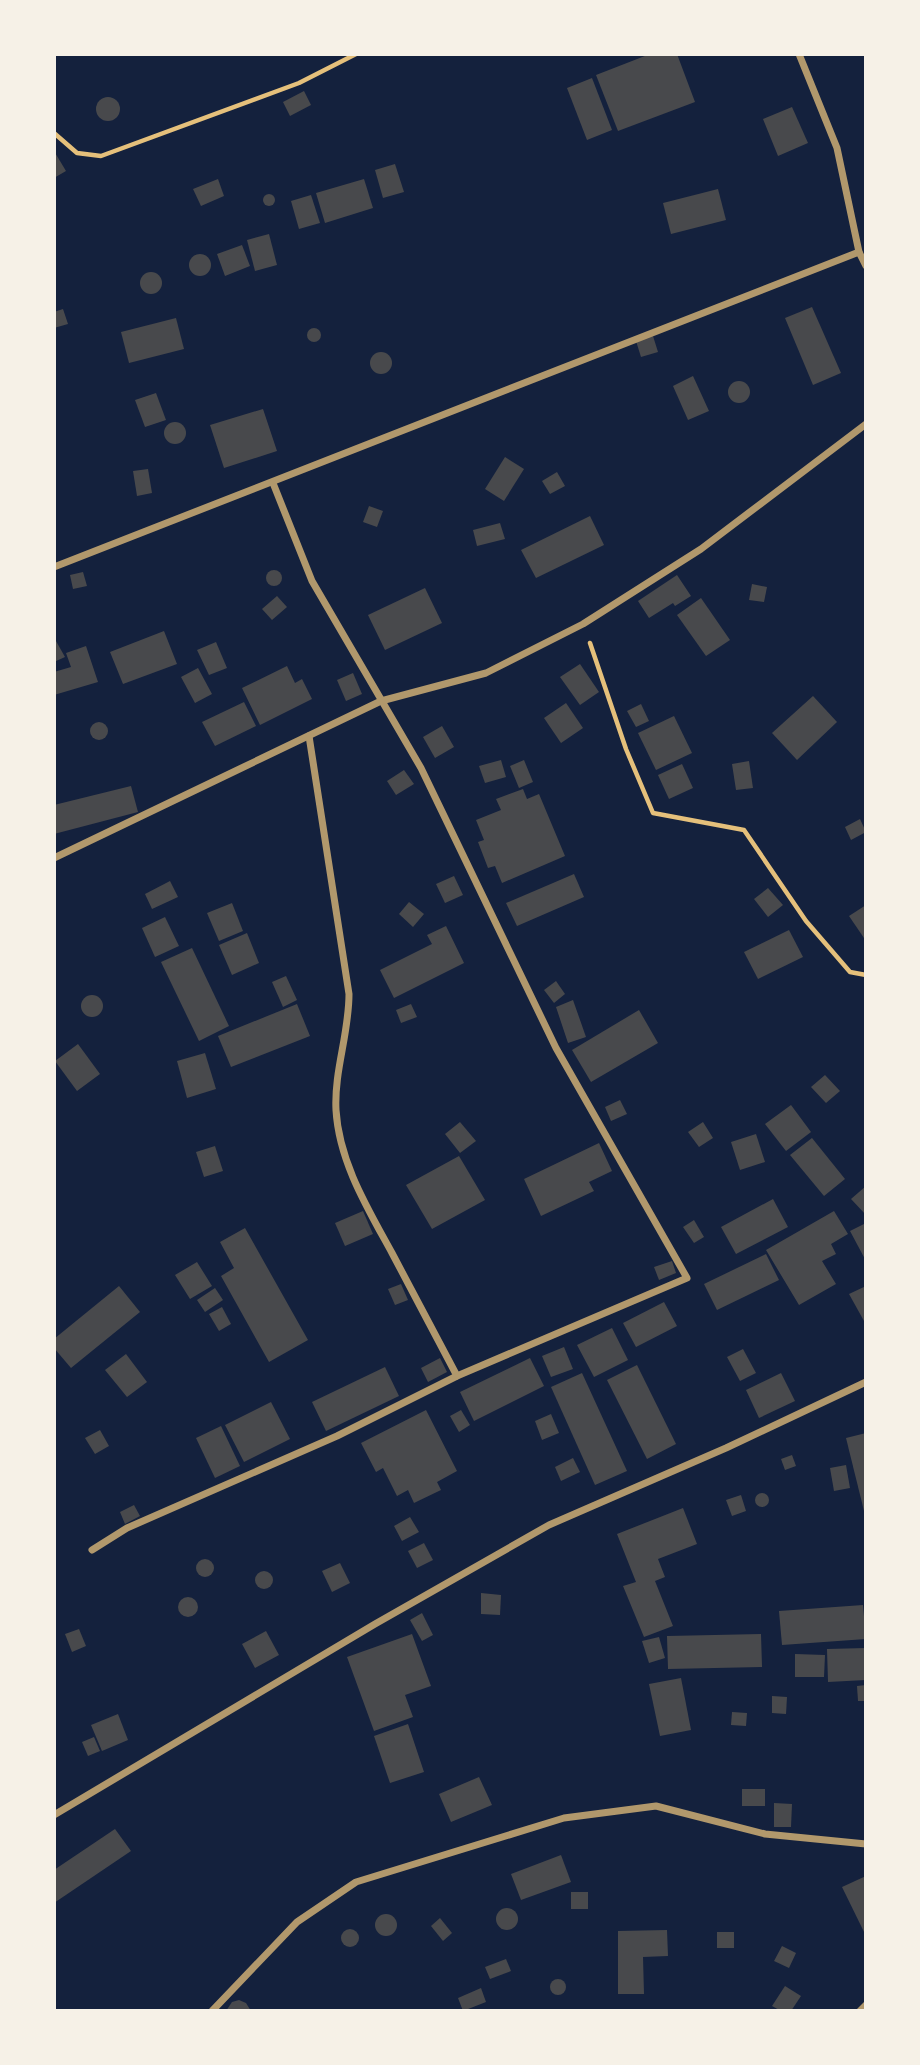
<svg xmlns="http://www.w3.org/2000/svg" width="920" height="2065" font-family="Ubuntu,sans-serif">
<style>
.building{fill:#48494c}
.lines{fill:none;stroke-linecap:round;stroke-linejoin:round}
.path{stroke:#e5c07b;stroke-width:4.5}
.minor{stroke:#b1986c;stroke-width:7}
</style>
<rect width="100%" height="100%" fill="#14213d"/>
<g class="building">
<polygon points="650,54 677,54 695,102 618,131 596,75"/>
<polygon points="592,78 612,130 587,140 567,88"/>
<polygon points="304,91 311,105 290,116 283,102"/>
<circle cx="108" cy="109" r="12"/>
<polygon points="792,107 808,143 778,156 763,119"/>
<polygon points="54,151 66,171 54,178"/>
<polygon points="395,164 404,192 383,198 375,170"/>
<polygon points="218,179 224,196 201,206 193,189"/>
<polygon points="364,179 373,208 325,223 316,193"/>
<polygon points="718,189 726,220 671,234 663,203"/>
<circle cx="269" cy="200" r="6"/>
<polygon points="311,195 320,223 299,229 291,201"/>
<polygon points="269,234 277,265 255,271 247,240"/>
<polygon points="242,245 250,266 225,276 217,254"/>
<circle cx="200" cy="265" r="11"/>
<circle cx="151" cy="283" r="11"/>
<polygon points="812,307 841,373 813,385 785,318"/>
<polygon points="63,309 68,324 54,328 54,312"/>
<polygon points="176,318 184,349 129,363 121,332"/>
<circle cx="314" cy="335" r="7"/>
<polygon points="653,336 658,352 641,357 636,341"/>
<circle cx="381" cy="363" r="11"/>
<polygon points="693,376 709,411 688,420 673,386"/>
<circle cx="739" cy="392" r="11"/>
<polygon points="156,393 166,420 145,427 135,400"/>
<polygon points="263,409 277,451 224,468 210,425"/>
<circle cx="175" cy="433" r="11"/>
<polygon points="505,457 524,469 504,501 485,489"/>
<polygon points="148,469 152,493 137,496 133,471"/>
<polygon points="557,472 565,486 550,494 542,481"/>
<polygon points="369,506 383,511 377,527 363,522"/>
<polygon points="590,516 604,545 536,578 521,550"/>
<polygon points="500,523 505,539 477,546 473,530"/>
<circle cx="274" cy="578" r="8"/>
<polygon points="83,572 87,586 73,589 70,575"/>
<polygon points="677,575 691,596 675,606 673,603 649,618 638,601"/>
<polygon points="752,584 767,587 764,602 749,600"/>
<polygon points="425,588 442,623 385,650 368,615"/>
<polygon points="277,596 287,607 272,620 262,609"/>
<polygon points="701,598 730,640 706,656 677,615"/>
<polygon points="164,631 177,664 123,684 110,652"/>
<polygon points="56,641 65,657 54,662 54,642"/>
<polygon points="216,642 227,668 209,675 197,650"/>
<polygon points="86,646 98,682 54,695 54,672 71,667 66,653"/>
<polygon points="580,664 599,692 580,705 560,677"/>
<polygon points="287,666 295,683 302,679 312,699 260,725 242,688"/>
<polygon points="198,668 212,694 195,703 181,677"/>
<polygon points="353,673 362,694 346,701 337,680"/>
<polygon points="813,696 837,722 797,760 772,733"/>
<polygon points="244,702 256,726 215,746 202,722"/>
<polygon points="566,703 583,728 561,743 544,718"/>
<polygon points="641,704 649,721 636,727 627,711"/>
<polygon points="674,716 692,753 656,770 638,733"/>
<circle cx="99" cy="731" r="9"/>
<polygon points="442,726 454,747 435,758 423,737"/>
<polygon points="501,760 506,777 485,783 479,766"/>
<polygon points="524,760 533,782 519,788 510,766"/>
<polygon points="749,761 753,788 736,790 732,764"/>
<polygon points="682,764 693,788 669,799 658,775"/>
<polygon points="404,770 414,784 396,795 387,781"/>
<polygon points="131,786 138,812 54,834 54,805"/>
<polygon points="523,789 527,799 539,794 565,856 502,883 495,866 488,868 478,842 484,840 476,820 501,810 496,799"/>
<polygon points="860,819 866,832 851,840 845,827"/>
<polygon points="574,874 584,897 517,926 506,903"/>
<polygon points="454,876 463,895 445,903 436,884"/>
<polygon points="170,881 178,897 152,909 145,894"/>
<polygon points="768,888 783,905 768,917 754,899"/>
<polygon points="409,902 424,914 413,927 399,914"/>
<polygon points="232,903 243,931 219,941 207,913"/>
<polygon points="866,905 866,941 849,916"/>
<polygon points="165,917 179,946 155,957 142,928"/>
<polygon points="446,926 464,963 394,998 380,970 432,944 427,935"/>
<polygon points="789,930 803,957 758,979 744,952"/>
<polygon points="247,933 259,963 232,975 219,945"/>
<polygon points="192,948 229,1026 199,1041 161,962"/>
<polygon points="286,976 297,1000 283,1007 272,982"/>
<polygon points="556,981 565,994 554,1003 544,990"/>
<circle cx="92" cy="1006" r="11"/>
<polygon points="573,1000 586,1037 568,1043 556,1007"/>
<polygon points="297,1004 310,1036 231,1067 218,1036"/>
<polygon points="411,1004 417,1017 401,1023 396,1010"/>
<polygon points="639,1010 658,1043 591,1082 572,1050"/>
<polygon points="78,1044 100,1074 77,1091 55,1061"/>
<polygon points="205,1053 216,1089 187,1098 177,1061"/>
<polygon points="825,1075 840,1091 826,1103 811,1087"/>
<polygon points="620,1100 627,1114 611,1121 605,1107"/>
<polygon points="791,1105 811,1132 786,1151 765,1124"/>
<polygon points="460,1122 476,1141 460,1153 445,1134"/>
<polygon points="703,1122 713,1138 699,1147 688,1132"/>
<polygon points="756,1134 765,1162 740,1170 731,1142"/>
<polygon points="812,1138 845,1179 824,1196 790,1155"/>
<polygon points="599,1143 612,1171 589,1182 594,1191 541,1216 524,1179"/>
<polygon points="215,1146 223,1171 204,1177 196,1152"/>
<polygon points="459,1156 485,1200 432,1229 406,1185"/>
<polygon points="866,1186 866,1215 851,1199"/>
<polygon points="773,1199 788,1227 736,1254 721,1227"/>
<polygon points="363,1211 373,1234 345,1246 335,1223"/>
<polygon points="834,1211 848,1234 831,1244 836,1254 822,1261 836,1284 799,1305 766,1250"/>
<polygon points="694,1220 704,1237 694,1243 683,1227"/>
<polygon points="866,1223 866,1261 850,1231"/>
<polygon points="245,1228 308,1340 269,1362 221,1276 234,1268 220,1242"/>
<polygon points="766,1254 779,1280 717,1310 704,1284"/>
<polygon points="672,1261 676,1273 659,1280 654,1267"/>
<polygon points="197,1262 212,1286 190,1299 175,1275"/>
<polygon points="401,1284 408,1300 395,1305 388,1289"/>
<polygon points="119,1286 140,1312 71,1368 54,1348 54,1339"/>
<polygon points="866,1286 866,1320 864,1321 849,1294"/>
<polygon points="215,1288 223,1300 205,1312 197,1300"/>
<polygon points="664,1302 677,1326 636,1347 623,1323"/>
<polygon points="222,1307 231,1324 219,1331 209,1314"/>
<polygon points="612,1328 628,1360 594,1377 577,1345"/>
<polygon points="564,1347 573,1369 551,1377 542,1356"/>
<polygon points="743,1349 756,1373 740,1381 727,1357"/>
<polygon points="126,1354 147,1382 127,1397 105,1370"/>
<polygon points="440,1358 447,1372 428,1382 421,1368"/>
<polygon points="530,1358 544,1386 474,1421 460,1392"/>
<polygon points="637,1365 676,1444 647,1459 607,1380"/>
<polygon points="385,1367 399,1396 326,1431 312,1402"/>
<polygon points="582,1373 627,1471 595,1485 551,1387"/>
<polygon points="781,1373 795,1401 759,1418 746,1390"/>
<polygon points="271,1402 290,1439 244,1462 225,1425"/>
<polygon points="426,1410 457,1471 437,1482 441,1490 414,1503 408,1490 397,1496 383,1468 376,1472 361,1443"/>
<polygon points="461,1410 470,1425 459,1432 450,1416"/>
<polygon points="551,1414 559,1433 542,1440 535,1421"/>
<polygon points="221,1426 240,1466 215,1478 196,1438"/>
<polygon points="100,1430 109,1446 95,1454 85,1438"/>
<polygon points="866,1433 866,1515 865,1515 846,1438"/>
<polygon points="792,1455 796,1466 785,1470 781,1459"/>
<polygon points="573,1458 580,1472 561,1481 555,1467"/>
<polygon points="846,1465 850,1488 834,1491 830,1468"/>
<circle cx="762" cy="1500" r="7"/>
<polygon points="741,1495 746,1511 732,1516 726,1500"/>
<polygon points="134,1505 140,1516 125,1524 120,1512"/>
<polygon points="683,1508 697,1544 658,1559 665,1577 655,1581 673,1626 644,1637 623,1586 636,1582 617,1534"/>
<polygon points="410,1517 419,1532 402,1541 394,1526"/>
<polygon points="424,1543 433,1560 417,1568 408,1551"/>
<circle cx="205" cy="1568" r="9"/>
<polygon points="340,1563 350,1583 332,1592 322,1571"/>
<circle cx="264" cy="1580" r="9"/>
<polygon points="481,1593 501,1595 500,1615 481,1614"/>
<circle cx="188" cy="1607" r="10"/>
<polygon points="863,1605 866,1639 782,1645 779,1611"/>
<polygon points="422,1613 433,1635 422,1641 410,1620"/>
<polygon points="79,1629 86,1646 72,1652 65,1634"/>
<polygon points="266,1631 279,1655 255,1668 242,1644"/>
<polygon points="412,1634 431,1686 405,1695 413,1717 374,1731 347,1657"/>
<polygon points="761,1634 762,1667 668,1669 667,1636"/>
<polygon points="659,1637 665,1658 649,1663 642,1641"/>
<polygon points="866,1648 866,1680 828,1682 827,1649"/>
<polygon points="795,1654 825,1655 824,1677 795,1677"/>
<polygon points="681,1678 691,1730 660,1736 649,1684"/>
<polygon points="866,1685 866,1701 858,1701 857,1686"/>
<polygon points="772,1696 787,1697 786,1714 772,1713"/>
<polygon points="732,1712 747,1713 746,1726 731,1725"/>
<polygon points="118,1714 128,1740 102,1751 91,1725"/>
<polygon points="408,1724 424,1772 390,1783 374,1736"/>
<polygon points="94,1737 100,1751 88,1756 82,1742"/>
<polygon points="479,1777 492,1805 451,1822 439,1794"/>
<rect x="742" y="1789" width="23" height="17"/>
<polygon points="774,1803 792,1804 791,1827 774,1827"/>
<polygon points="115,1829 131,1851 54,1903 54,1870"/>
<polygon points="561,1855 571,1882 521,1900 511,1874"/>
<polygon points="866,1876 866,1936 842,1887"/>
<rect x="571" y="1892" width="17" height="17"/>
<circle cx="507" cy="1919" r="11"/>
<circle cx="386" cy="1925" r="11"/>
<polygon points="440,1918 452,1933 443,1941 431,1926"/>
<circle cx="350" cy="1938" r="9"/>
<polygon points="667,1930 668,1956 643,1957 644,1994 618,1994 618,1931"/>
<rect x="717" y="1932" width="17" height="16"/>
<polygon points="782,1946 796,1953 789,1968 774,1961"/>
<polygon points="506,1959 511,1971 490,1979 485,1967"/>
<circle cx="558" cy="1987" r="8"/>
<polygon points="785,1986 801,1996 791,2011 781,2011 772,2006"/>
<polygon points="481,1988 486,2002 463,2011 458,1998"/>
<polygon points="239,2000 246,2003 251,2011 226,2011 232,2002"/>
</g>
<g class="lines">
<g class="path">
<polyline points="54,133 77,153 101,156 299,83 356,54"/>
<polyline points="590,643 626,749 653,813 744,830 806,921 850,972 866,975"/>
</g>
<g class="minor">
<polyline points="799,54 837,148 859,252 866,266"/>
<polyline points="54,567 859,252"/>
<path d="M309 736 349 994C349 1034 334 1071 336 1110 339 1162 368 1209 392 1253 414 1294 435 1335 457 1376"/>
<polyline points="54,858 381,701 486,673 583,624 701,549 866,424"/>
<polyline points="92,1550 127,1528 337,1436 457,1376 687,1278 556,1048 421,768 312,581 273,483"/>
<polyline points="54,1815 375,1624 549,1525 726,1448 866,1382"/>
<polyline points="212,2011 297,1922 356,1882 564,1818 656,1806 765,1834 866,1844"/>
<polyline points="860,2011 866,2005"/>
</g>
</g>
<rect width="920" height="2065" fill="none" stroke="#f6f1e7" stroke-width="112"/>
</svg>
